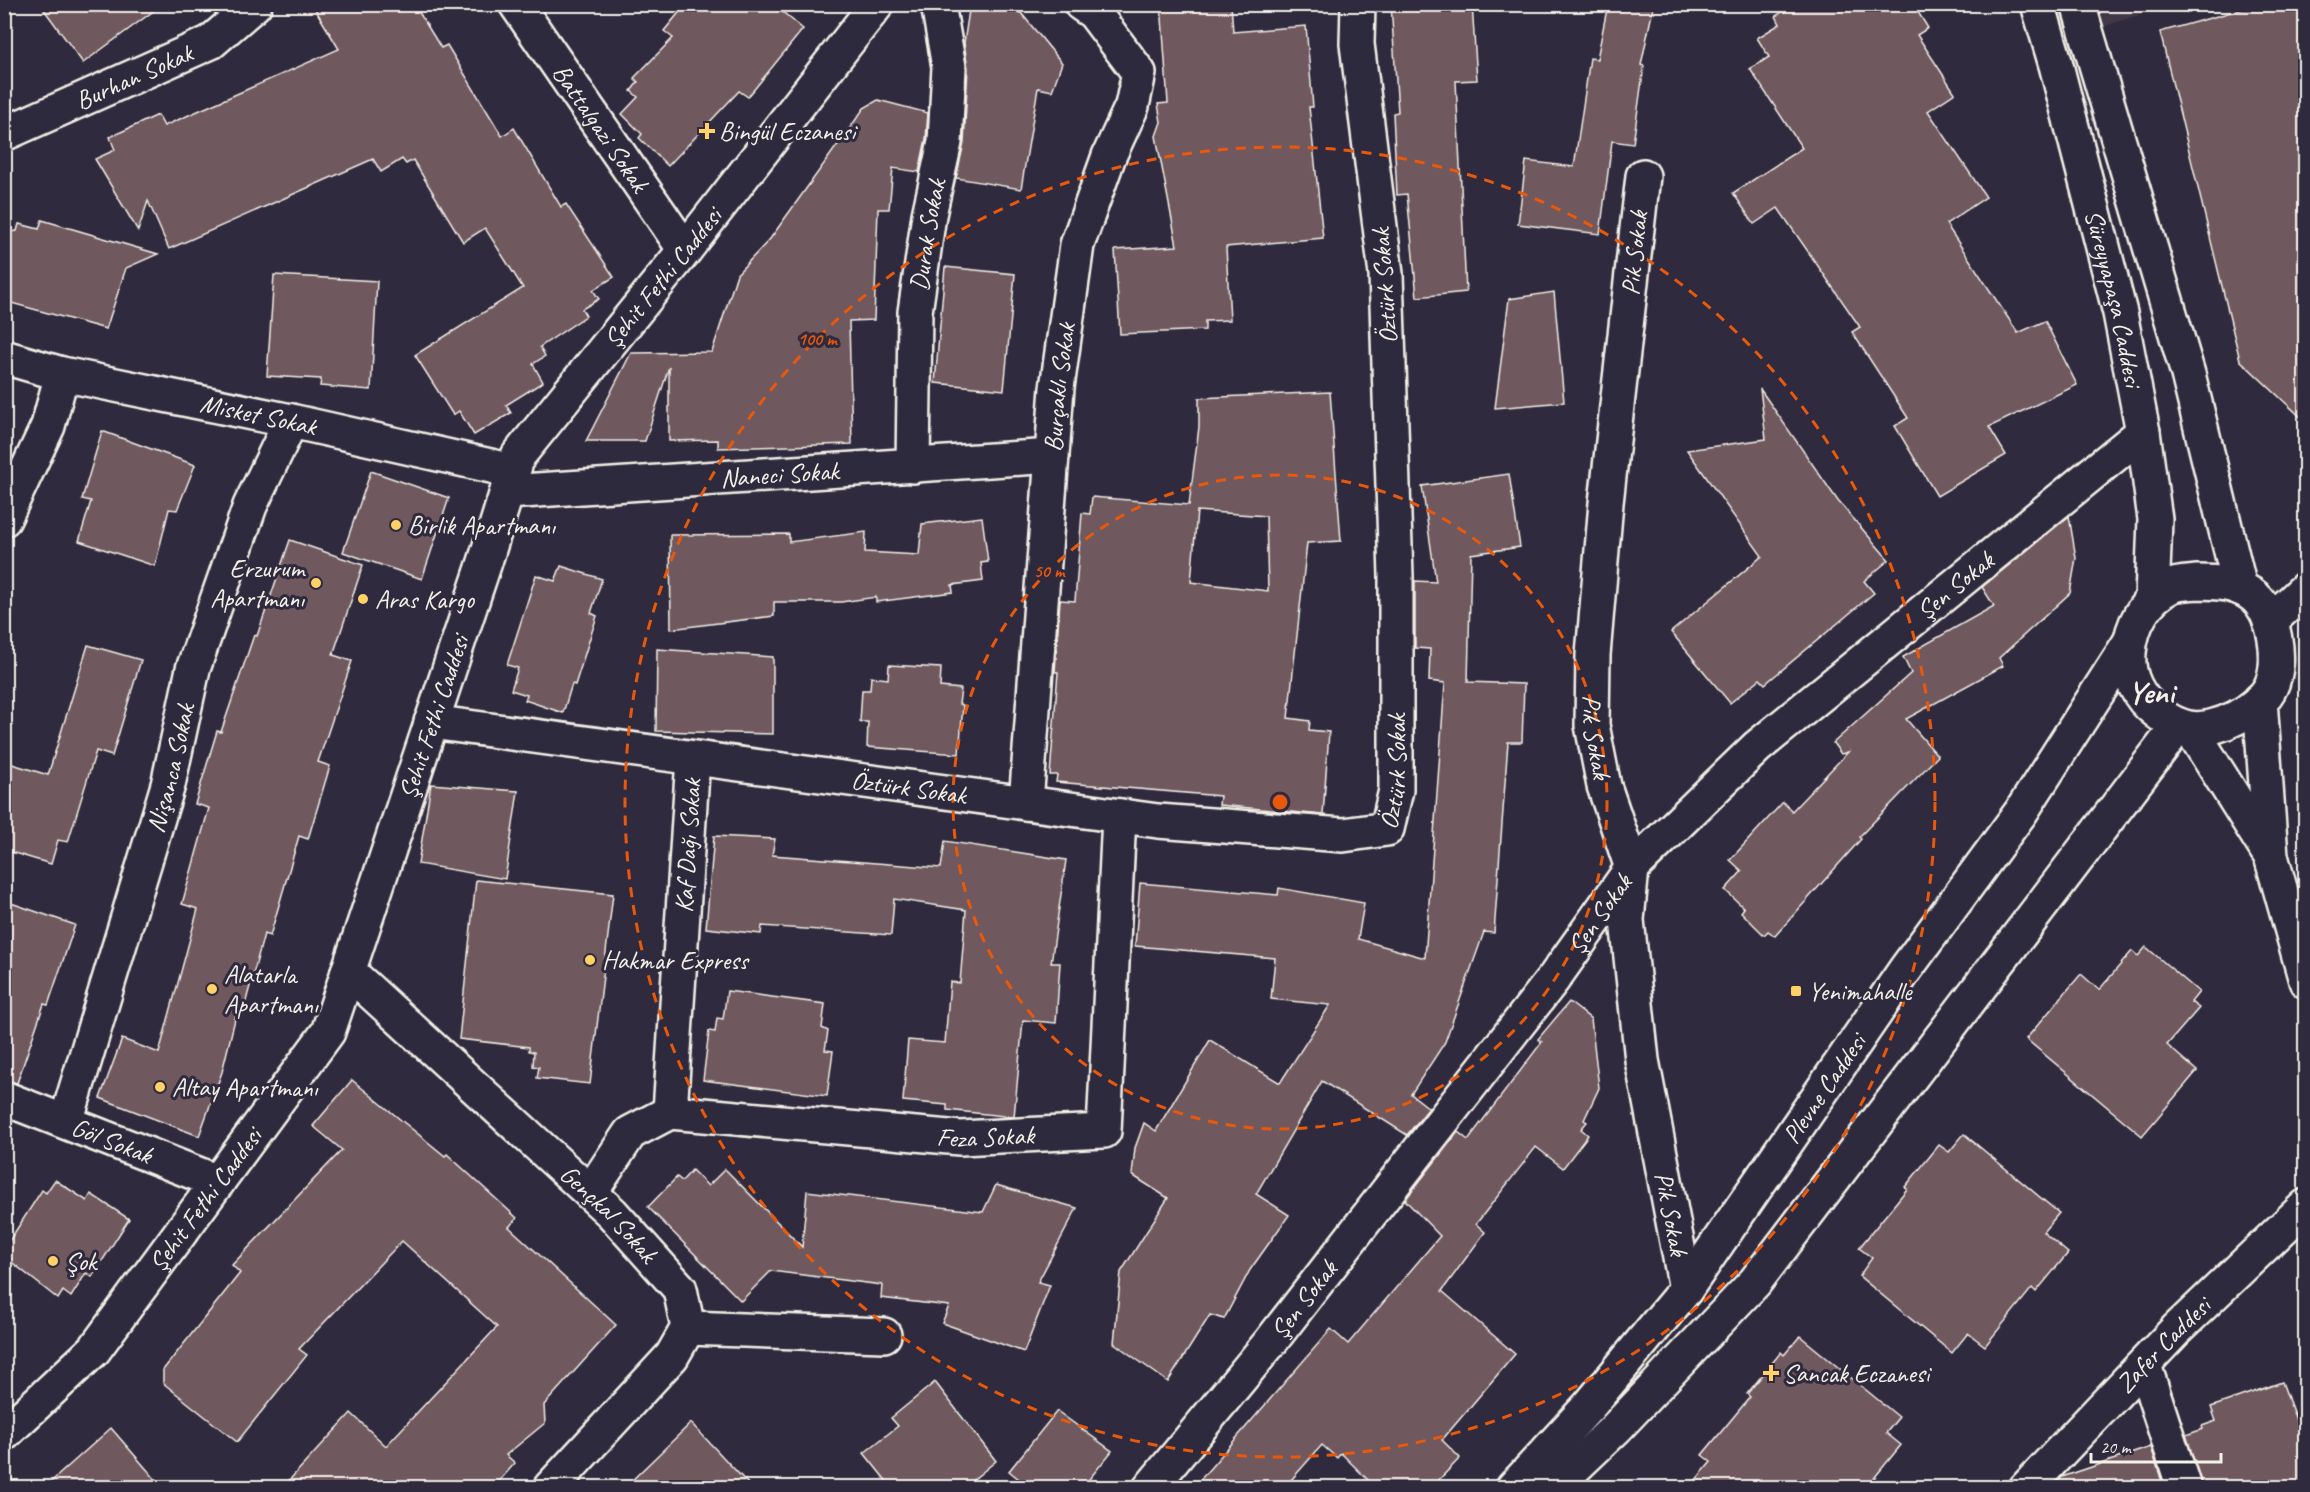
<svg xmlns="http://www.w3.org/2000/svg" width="2310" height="1492" font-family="Caveat,sans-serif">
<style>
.built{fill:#423847}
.building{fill:#6f595e;stroke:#f4f1e8;stroke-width:1.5;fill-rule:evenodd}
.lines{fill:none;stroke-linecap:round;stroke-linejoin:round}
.street-casing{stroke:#f4f1e8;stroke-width:38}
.secondary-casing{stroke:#f4f1e8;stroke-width:38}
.street{stroke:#2f2a3d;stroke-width:33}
.secondary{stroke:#2f2a3d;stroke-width:33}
.ring{fill:none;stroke:#e8590c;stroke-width:3;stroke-dasharray:10 8}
.poi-dot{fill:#ffd166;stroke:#2f2a3d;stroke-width:2}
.labels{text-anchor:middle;stroke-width:6;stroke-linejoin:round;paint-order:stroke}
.street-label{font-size:26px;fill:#f4f1e8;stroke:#2f2a3d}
.poi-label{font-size:26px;fill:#f4f1e8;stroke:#2f2a3d;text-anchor:start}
.district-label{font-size:32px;font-weight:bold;fill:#f4f1e8;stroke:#2f2a3d}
.centre{fill:#e8590c;stroke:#2f2a3d;stroke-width:3}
.ring-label{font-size:18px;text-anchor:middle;font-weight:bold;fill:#e8590c;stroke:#2f2a3d;stroke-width:6;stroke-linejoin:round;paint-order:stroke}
</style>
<rect width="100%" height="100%" fill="#2f2a3d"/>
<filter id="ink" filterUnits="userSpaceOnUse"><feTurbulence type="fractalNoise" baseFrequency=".0167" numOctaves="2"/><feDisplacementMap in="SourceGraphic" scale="12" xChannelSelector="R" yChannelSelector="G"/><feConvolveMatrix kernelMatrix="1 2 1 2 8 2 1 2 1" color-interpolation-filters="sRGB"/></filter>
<g filter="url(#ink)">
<polygon class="built" points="2098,4 2169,4 2169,5 2105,26"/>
<g class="building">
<polygon points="40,4 163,4 83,63"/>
<polygon points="312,4 414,4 441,48 447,45 502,136 514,128 561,207 566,204 614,277 593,290 599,299 582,309 586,316 540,347 545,356 533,364 543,382 506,405 511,413 474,435 459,411 453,415 415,355 523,288 485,228 463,242 413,160 406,164 402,159 381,172 373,159 169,249 148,201 138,231 95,159 115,150 110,137 158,115 164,126 339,49"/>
<polygon points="686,4 773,4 803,29 748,97 739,91 668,166 639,138 642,134 622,114 638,97 631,91 638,82 634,78 673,38 664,31"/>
<polygon points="970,4 990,4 1021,13 1062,63 1052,91 1038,88 1021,189 956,178 964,143 968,68 964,43"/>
<polygon points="1161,4 1231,4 1233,32 1306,26 1313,107 1309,107 1323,238 1226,247 1230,320 1205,321 1205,330 1120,334 1115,250 1177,246 1156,136 1161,122 1158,104 1168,103"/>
<polygon points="1391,4 1472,4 1477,80 1456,81 1466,292 1417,297 1407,194 1397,195 1393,113 1398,112"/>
<polygon points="1608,4 1654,4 1641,65 1644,66 1633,144 1612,141 1600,234 1518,224 1526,161 1574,167 1590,58 1597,59"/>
<polygon points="1794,4 1913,4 1928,28 1917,35 1955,93 1928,111 1986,197 1946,224 2018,333 2045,321 2077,385 1989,427 2006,455 1937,496 1895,426 1908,418 1852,332 1860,327 1778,208 1754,224 1733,193 1802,148 1750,69 1769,57 1757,38 1780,24 1776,16"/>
<polygon points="2260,4 2306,4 2306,422 2240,360 2160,32"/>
<polygon points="878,100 928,113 926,139 919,172 893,168 889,209 878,209 874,320 849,321 852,444 718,448 718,440 669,441 669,367 645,441 586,441 631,353 712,352 737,274 770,239 864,108"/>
<polygon points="42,220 158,254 126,268 106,329 4,301 4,233 17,231 19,224 39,229"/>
<polygon points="945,267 1015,274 1004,390 935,383"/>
<polygon points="274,275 377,281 371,390 320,386 321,379 267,376"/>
<polygon points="1554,292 1564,402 1495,408 1509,299"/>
<polygon points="1760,389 1838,501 1889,560 1864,581 1874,593 1765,684 1760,679 1730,703 1671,632 1762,556 1687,450 1766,439"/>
<path d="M1330 392 1341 541 1307 543 1288 718 1310 721 1309 730 1329 732 1323 815 1219 805 1220 796 1056 782 1057 775H1050L1058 672H1055L1060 600 1075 601 1082 513 1090 514 1092 497 1189 505 1199 427V398ZM1197 511 1266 516 1268 591 1191 582Z"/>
<polygon points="102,431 195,465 177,510 169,509 155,566 79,541 91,501 82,499"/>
<polygon points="371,471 449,498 422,579 343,552"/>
<polygon points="1509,474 1520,547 1471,554 1468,682 1524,684 1522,742 1508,742 1494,933 1484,932 1445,1042 1411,1094 1429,1108 1407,1135 1322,1081 1256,1194 1289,1215 1250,1270 1224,1319 1210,1315 1168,1382 1114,1343 1121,1272 1168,1198 1132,1175 1135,1148 1144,1123 1156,1131 1210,1040 1280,1083 1330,1005 1271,999 1275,958 1135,946 1140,883 1278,895 1279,888 1364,903 1358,939 1425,958 1445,683 1429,681 1430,649 1415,648 1415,581 1436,582 1422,486"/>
<polygon points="2069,516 2076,558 2070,593 1999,658 2003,666 1906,719 1938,756 1859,837 1861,839 1775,936 1768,931 1764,935 1741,912 1744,908 1725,890 1742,871 1730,860 1783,802 1792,811 1848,752 1841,754 1833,743 1911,673 1903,657 1994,606 1982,587"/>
<polygon points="982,517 988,562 981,563 983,581 952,585 953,592 876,602 876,597 841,602 774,602 774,616 671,629 670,535 789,534 789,542 866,532 865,552 919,555 922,524"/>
<polygon points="290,540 363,565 333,655 352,661 318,762 330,766 308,839 299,836 270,936 264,934 242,1016 236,1015 222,1072 199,1136 100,1098 122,1039 159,1053 198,909 182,904 209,808 195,804 217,731 221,732 254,635 257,636"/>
<polygon points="561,566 602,579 591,613 597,616 575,685 572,684 563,713 525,700 527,695 511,690 518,668 507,665 536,575 555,581"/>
<polygon points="88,645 141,660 112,756 96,751 68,842 58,840 51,864 4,850 4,788 12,764 48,775"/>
<polygon points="657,649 773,657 773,734 656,731"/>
<polygon points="889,665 941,668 940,687 961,689 959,704 963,705 959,754 867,747 868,722 860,722 862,690 870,690 871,677 888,679"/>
<polygon points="431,784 518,791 505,879 418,864"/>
<polygon points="714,836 775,839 772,855 941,868 945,841 1066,860 1051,963 1060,963 1056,1023 1023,1020 1014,1117 947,1110 947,1105 903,1101 908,1040 945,1043 950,982 960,983 966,910 894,899 891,935 762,926 761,934 706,928"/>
<polygon points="476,880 613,894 590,1084 537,1078 539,1067 533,1066 534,1052 529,1051 529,1047 459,1039"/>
<polygon points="11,903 75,925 48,1005 44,1004 17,1083 4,1080 4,922"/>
<polygon points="2146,947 2199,992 2191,1002 2199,1008 2167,1045 2197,1071 2142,1136 2026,1039 2081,974 2099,990 2132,951 2138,956"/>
<polygon points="727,991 825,1004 822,1028 828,1031 825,1050 833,1051 827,1096 703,1080 709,1031 715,1032 717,1018 723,1019"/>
<polygon points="1569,1002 1591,1019 1599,1088 1584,1120 1587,1122 1581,1129 1588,1135 1563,1168 1536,1147 1476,1224 1485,1232 1442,1291 1515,1354 1442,1440 1460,1458 1431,1488 1376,1488 1341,1453 1337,1458 1322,1445 1284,1488 1193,1488 1331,1329 1348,1344 1440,1236 1405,1200 1458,1132 1468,1140 1542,1042 1538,1039"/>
<polygon points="352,1080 445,1156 447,1154 517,1218 509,1227 616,1325 544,1405 545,1423 506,1455 515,1463 493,1488 282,1488 351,1413 386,1446 497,1327 402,1241 299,1349 307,1355 237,1442 163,1383 163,1370 240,1273 232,1265 342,1150 313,1126"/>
<polygon points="1964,1134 2059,1213 2043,1232 2068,1253 2036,1292 2032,1288 1985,1346 1968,1333 1952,1353 1859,1276 1872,1258 1859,1248 1907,1189 1905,1187 1939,1145 1949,1152"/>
<polygon points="725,1169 802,1247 807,1191 983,1212 996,1185 1077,1208 1038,1282 1050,1285 1024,1352 942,1323 949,1306 881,1298 882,1285 771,1271 741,1301 648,1207 677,1177 682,1181 692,1170 708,1186"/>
<polygon points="55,1180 87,1201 91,1194 129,1219 92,1277 86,1273 71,1297 63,1291 58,1299 4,1256 4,1249 42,1190 46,1193"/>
<polygon points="1800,1336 1899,1417 1886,1433 1901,1445 1866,1488 1689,1488 1711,1462 1702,1455 1750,1397 1747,1394 1781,1352 1784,1355"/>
<polygon points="935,1382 996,1461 963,1488 892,1488 864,1453 898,1426 891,1418"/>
<polygon points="2282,1382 2306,1447 2306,1488 2202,1488 2186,1435 2203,1429 2202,1426 2216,1421 2211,1407"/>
<polygon points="1057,1411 1112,1451 1082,1488 1030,1488 1009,1471"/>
<polygon points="691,1423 752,1488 624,1488"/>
<polygon points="111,1428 163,1488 44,1488"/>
<polygon points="2151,1447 2164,1488 2052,1488 2062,1477"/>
</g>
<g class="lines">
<defs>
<g id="street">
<path id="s1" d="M516 4 685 250"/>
<path id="s2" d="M4 134 211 42 255 4"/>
<path id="s3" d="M1643 176 1606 503 1593 655 1592 725 1604 786 1632 868 1627 920 1642 1060 1686 1289"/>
<path id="s4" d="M4 357 62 374 291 421 513 471"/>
<path id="s5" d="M913 466 915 312 929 215 945 142 949 67 938 4"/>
<path id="s6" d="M507 492 1052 456"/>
<polyline points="4,519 48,426 62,374"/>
<polyline points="2270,622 2306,588"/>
<path id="s7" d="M431 722 1158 821 1343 835 1387 829 1396 790V576L1386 274 1357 44 1358 4"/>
<path id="s8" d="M1026 803 1057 388 1077 245 1109 156 1132 106 1139 73 1094 13 1081 4"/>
<path id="s9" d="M348 971 612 1213 680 1289 688 1328 672 1356 550 1488"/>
<path id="s10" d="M4 1098 218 1182"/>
<path id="s11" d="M670 1112 693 758"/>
<path id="s12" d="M66 1122 168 785 193 669 250 506 291 421"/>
<path id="s13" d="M590 1193 630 1133 670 1112 960 1138 1104 1131 1119 816"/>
<polyline points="688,1328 884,1335"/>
<polyline points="2144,1365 2184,1488"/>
<path id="s14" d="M1150 1488 1272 1340 1391 1187 1554 978 1632 868 1757 747 2143 432"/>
</g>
<g id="secondary">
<path id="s15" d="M2038 4 2056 65 2120 313 2143 432 2155 519 2152 599"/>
<polyline points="2078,4 2188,374 2240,588"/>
<path d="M2198 582C2216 582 2235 583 2251 594 2275 610 2283 661 2271 686 2260 710 2215 733 2189 728 2177 726 2167 720 2157 712 2138 698 2127 676 2129 653 2131 625 2145 599 2171 586 2178 583 2189 583 2198 582Z"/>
<polyline points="2260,700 2271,856 2306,981"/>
<polyline points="2191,729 2268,852"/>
<path id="s16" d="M4 1434 94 1350 328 1032 485 562 518 456 685 250 877 4"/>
<path id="s17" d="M1513 1488 1589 1406 1686 1289 1905 970 2021 812 2130 642"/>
<polyline points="1553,1488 1616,1428 1755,1282 2179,725"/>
<path id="s18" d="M2026 1488 2176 1330 2306 1206"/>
</g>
</defs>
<use href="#street" class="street-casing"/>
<use href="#secondary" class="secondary-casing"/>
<use href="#street" class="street"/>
<use href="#secondary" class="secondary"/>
</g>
</g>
<g class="ring">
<circle cx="1280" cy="802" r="327"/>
<circle cx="1280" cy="802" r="655"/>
</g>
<g class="poi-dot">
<path d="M704 122h6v6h6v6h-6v6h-6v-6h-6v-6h6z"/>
<circle cx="396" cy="525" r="6"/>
<circle cx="316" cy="583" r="6"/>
<circle cx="363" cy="599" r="6"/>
<circle cx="590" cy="960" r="6"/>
<circle cx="212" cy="989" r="6"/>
<rect x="1790" y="985" width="12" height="12" rx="3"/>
<circle cx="160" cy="1087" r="6"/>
<circle cx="53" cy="1261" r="6"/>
<path d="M1768 1364h6v6h6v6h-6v6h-6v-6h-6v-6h6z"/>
</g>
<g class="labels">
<g class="street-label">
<text dy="9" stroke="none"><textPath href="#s2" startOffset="142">Burhan Sokak</textPath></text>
<text dy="9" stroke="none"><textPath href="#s1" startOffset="150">Battalgazi Sokak</textPath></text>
<text dy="9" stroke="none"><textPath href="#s5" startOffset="232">Durak Sokak</textPath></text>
<text transform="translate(1634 253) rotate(-84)" y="9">Pik Sokak</text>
<text dy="9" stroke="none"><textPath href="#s16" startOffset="1354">Şehit Fethi Caddesi</textPath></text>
<text transform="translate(1384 286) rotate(-94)" y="9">Öztürk Sokak</text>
<text dy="9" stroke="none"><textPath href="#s15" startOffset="304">Süreyyapaşa Caddesi</textPath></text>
<text dy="9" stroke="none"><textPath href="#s8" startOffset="417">Burçaklı Sokak</textPath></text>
<text dy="9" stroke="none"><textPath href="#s4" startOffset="261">Misket Sokak</textPath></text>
<text dy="9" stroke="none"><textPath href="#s6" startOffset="273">Naneci Sokak</textPath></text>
<text dy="9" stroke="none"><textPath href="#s14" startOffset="1215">Şen Sokak</textPath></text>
<text dy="9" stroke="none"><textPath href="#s16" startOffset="850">Şehit Fethi Caddesi</textPath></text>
<text dy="9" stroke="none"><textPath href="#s3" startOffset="564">Pik Sokak</textPath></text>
<text dy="9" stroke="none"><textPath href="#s7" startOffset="1022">Öztürk Sokak</textPath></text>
<text dy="9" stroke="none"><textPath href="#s12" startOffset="369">Nişanca Sokak</textPath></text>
<text dy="9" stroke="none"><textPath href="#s7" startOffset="482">Öztürk Sokak</textPath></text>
<text dy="9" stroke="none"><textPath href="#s11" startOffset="267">Kaf Dağı Sokak</textPath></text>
<text dy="9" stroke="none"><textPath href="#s14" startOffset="729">Şen Sokak</textPath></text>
<text dy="9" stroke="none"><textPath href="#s17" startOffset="507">Plevne Caddesi</textPath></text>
<text dy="9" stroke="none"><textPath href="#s13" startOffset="434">Feza Sokak</textPath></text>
<text dy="9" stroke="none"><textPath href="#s10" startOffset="116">Göl Sokak</textPath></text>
<text dy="9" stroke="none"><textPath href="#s16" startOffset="310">Şehit Fethi Caddesi</textPath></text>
<text dy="9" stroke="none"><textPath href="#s3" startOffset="1050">Pik Sokak</textPath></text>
<text dy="9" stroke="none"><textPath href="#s9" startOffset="356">Gençkal Sokak</textPath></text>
<text dy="9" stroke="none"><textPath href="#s14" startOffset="243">Şen Sokak</textPath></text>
<text dy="9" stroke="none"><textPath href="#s18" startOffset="198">Zafer Caddesi</textPath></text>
</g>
<g class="poi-label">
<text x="719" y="140">Bingül Eczanesi</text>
<text x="408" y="534">Birlik Apartmanı</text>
<text x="304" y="577" text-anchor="end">Erzurum<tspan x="304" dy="30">Apartmanı</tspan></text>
<text x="375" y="608">Aras Kargo</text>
<text x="602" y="969">Hakmar Express</text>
<text x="224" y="983">Alatarla<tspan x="224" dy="30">Apartmanı</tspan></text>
<text x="1808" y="1000">Yenimahalle</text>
<text x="172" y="1096">Altay Apartmanı</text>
<text x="65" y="1270">Şok</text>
<text x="1783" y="1382">Sancak Eczanesi</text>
</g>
<g class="district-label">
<text x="2151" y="703">Yeni</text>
</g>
</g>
<circle cx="1280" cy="802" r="9" class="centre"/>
<g class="ring-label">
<text x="817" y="345">100 m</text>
<text x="1049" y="577">50 m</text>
</g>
<rect width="2310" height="1492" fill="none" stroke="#2f2a3d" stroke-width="24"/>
<rect x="12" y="12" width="2286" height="1468" fill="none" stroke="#f4f1e8" stroke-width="2" filter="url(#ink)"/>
<path d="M2091 1453v9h130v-9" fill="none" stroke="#f4f1e8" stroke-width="3"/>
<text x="2100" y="1453" font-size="18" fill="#f4f1e8" stroke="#2f2a3d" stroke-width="4.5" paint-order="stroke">20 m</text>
</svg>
